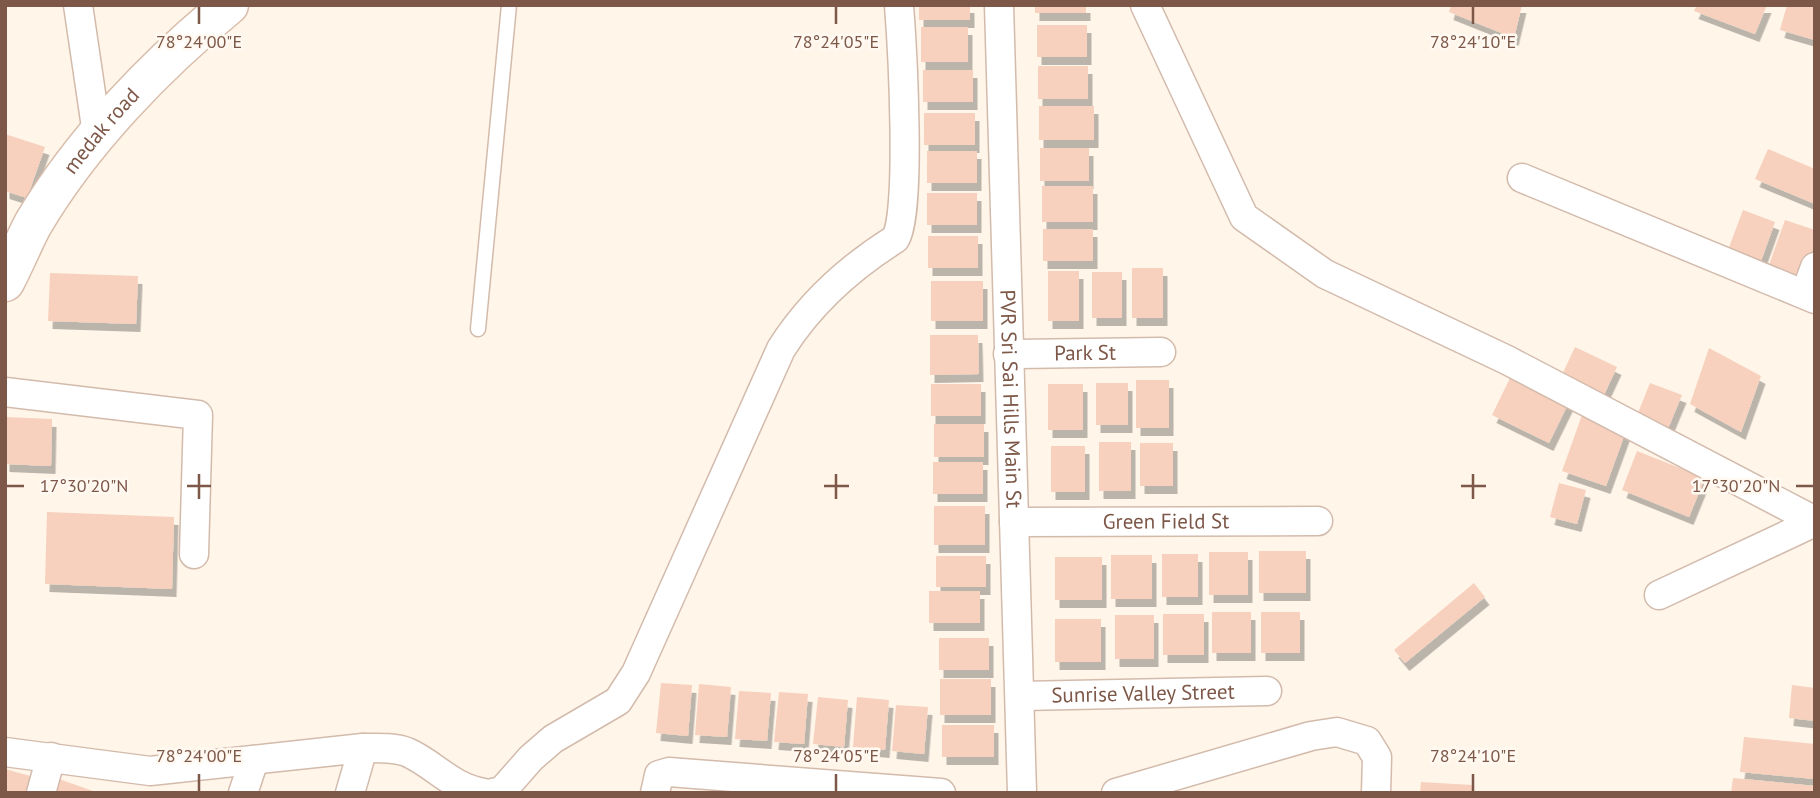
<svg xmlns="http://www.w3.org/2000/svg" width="1820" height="798" font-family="'PT Sans',sans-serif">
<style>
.building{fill:#f7d1bd;filter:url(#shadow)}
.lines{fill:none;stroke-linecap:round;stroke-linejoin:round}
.lane-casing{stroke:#d3bbac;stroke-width:17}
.street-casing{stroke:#d3bbac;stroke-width:31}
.secondary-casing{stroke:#d9bdab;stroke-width:41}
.lane{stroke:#fff;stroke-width:14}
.street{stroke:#fff;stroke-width:28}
.secondary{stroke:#fff;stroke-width:38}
.ticks{fill:none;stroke:#7d5848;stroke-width:2.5}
.labels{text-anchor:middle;stroke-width:5;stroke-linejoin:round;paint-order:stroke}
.street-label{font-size:21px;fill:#7d5848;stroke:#fff9f1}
.ticks-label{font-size:18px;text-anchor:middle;fill:#7d5848;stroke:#fff9f1;stroke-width:5;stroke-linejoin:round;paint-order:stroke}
</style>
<defs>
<filter id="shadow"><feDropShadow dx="4.5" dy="8" stdDeviation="0" flood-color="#0004"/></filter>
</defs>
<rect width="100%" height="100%" fill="#fff5e9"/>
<g class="building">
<rect x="919" y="5" width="51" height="15"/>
<rect x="1035" y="5" width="51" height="8"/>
<polygon points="1451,5 1522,5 1514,38 1449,12"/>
<polygon points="1697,5 1767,5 1755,34 1694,11"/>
<polygon points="1787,5 1815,5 1815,40 1780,30"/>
<rect x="1037" y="25" width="50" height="32"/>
<rect x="921" y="27" width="47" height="35"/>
<rect x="1038" y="66" width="50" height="33"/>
<rect x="923" y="70" width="50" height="32"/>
<rect x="1039" y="106" width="55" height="34"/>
<rect x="924" y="113" width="51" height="32"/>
<polygon points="5,134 45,147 27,198 5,191"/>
<rect x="1040" y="148" width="49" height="33"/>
<polygon points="1768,149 1815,169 1815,204 1755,179"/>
<rect x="927" y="151" width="50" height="32"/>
<rect x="1042" y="186" width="51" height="36"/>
<rect x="927" y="193" width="50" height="32"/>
<polygon points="1743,210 1775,222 1761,261 1728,250"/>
<polygon points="1785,220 1815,230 1815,243 1803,277 1769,265"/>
<rect x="1043" y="229" width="50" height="32"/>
<rect x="928" y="236" width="50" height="32"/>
<rect x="1132" y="268" width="31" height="50"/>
<rect x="1048" y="271" width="31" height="50"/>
<rect x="1092" y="272" width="30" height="46"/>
<polygon points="50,273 138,276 136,324 48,321"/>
<rect x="931" y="281" width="52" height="40"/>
<polygon points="930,335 978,335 979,374 930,375"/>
<polygon points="1575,347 1617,367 1602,399 1560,379"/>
<polygon points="1709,348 1761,376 1741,432 1690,404"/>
<polygon points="1512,374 1569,402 1549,443 1492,415"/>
<rect x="1136" y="380" width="33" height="48"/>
<rect x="1096" y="383" width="32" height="42"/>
<polygon points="1650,383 1682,395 1667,431 1636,418"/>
<rect x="931" y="384" width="50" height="32"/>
<rect x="1048" y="384" width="35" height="46"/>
<polygon points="1582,415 1626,431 1606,486 1562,471"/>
<polygon points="5,417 52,419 51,466 5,464"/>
<rect x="934" y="424" width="50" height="33"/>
<rect x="1099" y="442" width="32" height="49"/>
<rect x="1140" y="443" width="33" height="43"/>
<rect x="1051" y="446" width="34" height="46"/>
<polygon points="1637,451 1705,478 1689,517 1622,490"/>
<rect x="933" y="462" width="50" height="32"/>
<polygon points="1559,483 1586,490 1577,524 1550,517"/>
<rect x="934" y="506" width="51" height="39"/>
<polygon points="47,512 174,517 172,589 45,584"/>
<rect x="1259" y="551" width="47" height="42"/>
<rect x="1209" y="552" width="39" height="43"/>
<rect x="1162" y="554" width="36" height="43"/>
<rect x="1111" y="555" width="41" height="44"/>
<rect x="936" y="556" width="50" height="31"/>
<rect x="1055" y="557" width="47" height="43"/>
<polygon points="1474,583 1485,597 1405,663 1394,650"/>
<rect x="929" y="591" width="51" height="32"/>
<rect x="1212" y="612" width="39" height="41"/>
<rect x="1261" y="612" width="39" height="41"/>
<rect x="1163" y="614" width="41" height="41"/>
<rect x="1115" y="615" width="39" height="44"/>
<rect x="1055" y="619" width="46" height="43"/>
<rect x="939" y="638" width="50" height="32"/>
<rect x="940" y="679" width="51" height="36"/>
<polygon points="661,683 692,685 688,736 656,733"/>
<polygon points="699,684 731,687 727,737 695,735"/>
<polygon points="1792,685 1815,688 1815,721 1789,718"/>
<polygon points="739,691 771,693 767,741 735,739"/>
<polygon points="779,692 808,694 804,744 774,742"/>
<polygon points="818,697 848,700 844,747 813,744"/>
<polygon points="857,697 889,700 885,750 853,747"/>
<polygon points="896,705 928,707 924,754 892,751"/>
<rect x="942" y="725" width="52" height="32"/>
<polygon points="1744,737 1815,744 1815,779 1740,772"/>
<polygon points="5,769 34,777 30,793 5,793"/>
<polygon points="1733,778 1815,786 1815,793 1731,793"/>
<polygon points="59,779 93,791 92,793 54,793"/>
<polygon points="1421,782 1472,785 1472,793 1420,793"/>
</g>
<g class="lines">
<defs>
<polyline id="lane" points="478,329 509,5"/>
<g id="street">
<polyline points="78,5 97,134"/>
<path id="s1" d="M999 5 1022 793"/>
<polyline points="1145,5 1244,217 1325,274 1507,360 1815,521"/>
<polyline points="1522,178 1815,299"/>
<polyline points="1805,294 1815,267"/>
<path id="s2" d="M1008 354 1161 352"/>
<polyline points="5,392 198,415 194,554"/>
<path id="s3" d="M1014 522 1318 521"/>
<polyline points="1659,595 1815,522"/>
<path id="s4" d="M1021 696 1267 691"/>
<path d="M5 752 150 771 363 748C378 748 393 747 407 752 436 765 450 787 484 793"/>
<polyline points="41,793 51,757"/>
<polyline points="243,793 254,760"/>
<polyline points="350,793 363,748"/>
<path d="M493 793 502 791 531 758 553 739 618 701 636 673 781 349C810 303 849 268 895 239 912 216 902 43 899 5"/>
<polyline points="655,793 659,775 669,772 941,793"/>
<polyline points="1116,793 1311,736 1337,732 1367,741 1377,757 1376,793"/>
</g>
<g id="secondary">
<path id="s5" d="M5 282C15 263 23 243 33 224 82 141 156 65 229 5"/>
</g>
</defs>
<use href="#lane" class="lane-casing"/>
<use href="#street" class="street-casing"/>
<use href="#secondary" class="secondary-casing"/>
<use href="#lane" class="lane"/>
<use href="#street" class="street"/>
<use href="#secondary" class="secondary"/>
</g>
<path class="ticks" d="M199 7V24M836 7V24M1473 7V24M199 474V499M836 474V499M1473 474V499M7 486H24M187 486H211M824 486H849M1461 486H1486M1796 486H1813M199 774V791M836 774V791M1473 774V791"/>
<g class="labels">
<g class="street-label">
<text dy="7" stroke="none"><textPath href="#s5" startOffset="180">medak road</textPath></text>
<text dy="7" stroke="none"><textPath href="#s2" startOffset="77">Park St</textPath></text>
<text dy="7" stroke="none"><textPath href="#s1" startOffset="394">PVR Sri Sai Hills Main St</textPath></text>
<text dy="7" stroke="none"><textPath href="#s3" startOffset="152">Green Field St</textPath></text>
<text dy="7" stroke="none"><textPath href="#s4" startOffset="122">Sunrise Valley Street</textPath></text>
</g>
</g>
<g class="ticks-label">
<text x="199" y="48">78°24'00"E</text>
<text x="836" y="48">78°24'05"E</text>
<text x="1473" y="48">78°24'10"E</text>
<text x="84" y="492">17°30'20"N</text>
<text x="1736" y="492">17°30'20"N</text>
<text x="199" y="762">78°24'00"E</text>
<text x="836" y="762">78°24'05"E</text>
<text x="1473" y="762">78°24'10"E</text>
</g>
<rect width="1820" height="798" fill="none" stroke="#7d5848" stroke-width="14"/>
</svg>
